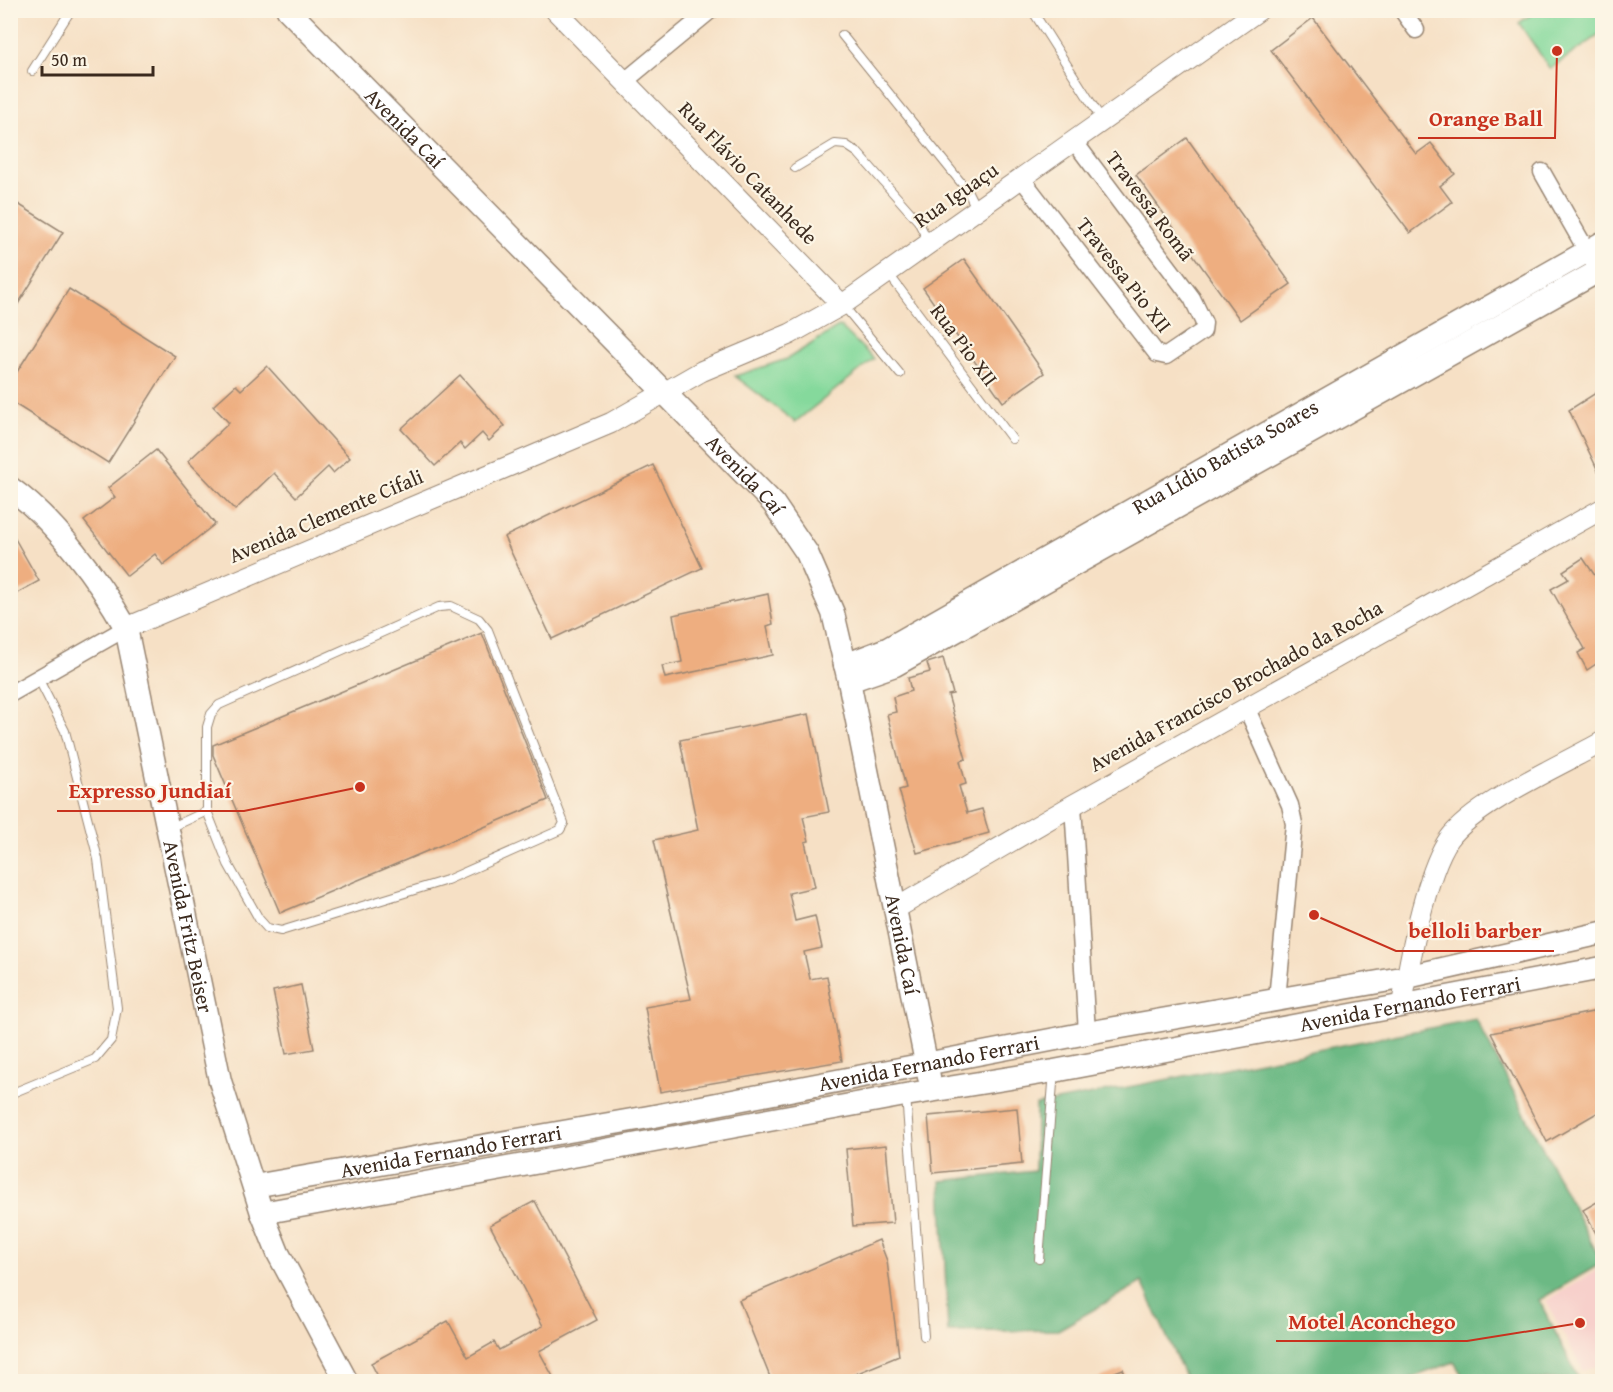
<svg xmlns="http://www.w3.org/2000/svg" width="1613" height="1392" font-family="'Gentium Book Plus',serif">
<style>
.built{fill:#f7d0cb}
.green{fill:#85d99c;stroke:#60825d;stroke-width:1.5}
.forest{fill:#6cb984;stroke:#547251;stroke-width:1.5}
.building{fill:#eeae80}
.lines{fill:none;stroke-linecap:round;stroke-linejoin:round}
.service-casing{stroke:#988572;stroke-width:10}
.minor-casing{stroke:#988572;stroke-width:19}
.tertiary-casing{stroke:#988572;stroke-width:22}
.secondary-casing{stroke:#988572;stroke-width:25}
.service{stroke:#fff;stroke-width:8}
.minor{stroke:#fff;stroke-width:16}
.tertiary{stroke:#fff;stroke-width:20}
.secondary{stroke:#fff;stroke-width:22}
.labels{text-anchor:middle;stroke-width:4.5;stroke-linejoin:round;paint-order:stroke}
.street-label{font-size:21px;fill:#3b2a1e;stroke:#fcf5e5}
.leader{fill:none;stroke:#c8321e;stroke-width:2}
.callout-dot{fill:#c8321e;stroke:#fcf5e5;stroke-width:2}
.callout-label{font-size:22px;text-anchor:middle;font-weight:bold;fill:#c8321e;stroke:#fcf5e5;stroke-width:4.5;stroke-linejoin:round;paint-order:stroke}
</style>
<rect width="100%" height="100%" fill="#fcf5e5"/>
<filter id="ink" filterUnits="userSpaceOnUse"><feTurbulence type="fractalNoise" baseFrequency=".0167" numOctaves="2"/><feDisplacementMap in="SourceGraphic" scale="12" xChannelSelector="R" yChannelSelector="G"/><feConvolveMatrix kernelMatrix="1 2 1 2 8 2 1 2 1" color-interpolation-filters="sRGB"/></filter>
<filter id="wash" filterUnits="userSpaceOnUse"><feTurbulence type="fractalNoise" baseFrequency=".008" numOctaves="4" result="noise"/><feDisplacementMap in="SourceGraphic" scale="24" xChannelSelector="R" yChannelSelector="G"/><feGaussianBlur stdDeviation="1.35" result="paint"/><feColorMatrix in="noise" values="0 0 0 0 0 0 0 0 0 0 0 0 0 0 0 0 0 1.4 0 .05"/><feComposite in="paint" operator="in"/></filter>
<g filter="url(#wash)">
<rect width="100%" height="100%" fill="#f6e0c5"/>
<polygon class="built" points="1602,1267 1602,1364 1583,1371 1546,1301"/>
<g class="green">
<polygon points="1536,11 1602,11 1602,33 1550,69 1519,23"/>
<polygon points="840,326 874,359 795,422 735,376 787,359"/>
</g>
<polygon class="forest" points="1476,1019 1602,1263 1539,1300 1579,1379 1466,1381 1454,1362 1403,1381 1187,1381 1142,1282 1058,1330 948,1332 941,1181 1035,1171 1036,1105"/>
<g id="blocks">
<g class="building">
<polygon points="1313,18 1416,154 1431,143 1455,174 1440,186 1452,202 1410,233 1271,50"/>
<polygon points="1187,138 1291,284 1240,320 1136,175"/>
<polygon points="10,199 63,232 10,317"/>
<polygon points="964,259 1044,373 1003,402 923,288"/>
<polygon points="69,289 175,356 108,463 10,401 10,383"/>
<polygon points="267,366 350,458 333,473 328,467 296,497 274,473 235,510 188,461 229,423 213,406 236,385 241,390"/>
<polygon points="460,375 505,426 489,441 482,433 465,449 460,443 435,466 401,429"/>
<polygon points="1602,389 1602,479 1569,410"/>
<polygon points="156,450 215,524 163,565 155,554 127,576 84,521 115,497 108,488"/>
<polygon points="653,465 702,568 552,639 504,537"/>
<polygon points="10,530 39,581 10,597"/>
<polygon points="1583,558 1602,586 1602,660 1587,670 1578,653 1585,649 1551,589 1569,579 1563,571"/>
<polygon points="768,594 773,624 767,626 773,655 665,678 662,666 682,662 673,615"/>
<polygon points="482,633 548,800 280,913 213,755 213,745"/>
<polygon points="943,658 953,694 948,695 966,759 960,761 966,784 959,786 967,813 982,809 989,833 917,853 899,790 906,788 887,714 896,712 893,697 911,691 908,678 930,672 927,663"/>
<polygon points="809,714 829,812 803,817 809,841 805,842 815,887 789,893 795,921 815,916 822,948 804,952 810,979 827,976 842,1061 660,1092 645,1007 691,999 654,840 698,830 680,740"/>
<polygon points="301,985 314,1049 286,1054 273,991"/>
<polygon points="1602,1010 1602,1110 1547,1142 1491,1033"/>
<polygon points="1017,1108 1022,1164 933,1173 928,1116"/>
<polygon points="886,1145 893,1223 853,1226 846,1149"/>
<polygon points="1602,1199 1602,1244 1583,1210"/>
<polygon points="535,1201 597,1320 539,1351 556,1382 381,1382 371,1363 448,1321 468,1357 494,1342 499,1350 543,1326 490,1225"/>
<polygon points="879,1240 887,1261 899,1356 836,1382 772,1382 739,1300"/>
<polygon points="1123,1369 1128,1382 1092,1382 1092,1381"/>
</g>
</g>
</g>
<g filter="url(#ink)">
<use href="#blocks" fill-opacity="0" stroke="#988572" stroke-width="1.5"/>
<g class="lines">
<defs>
<g id="service">
<polyline points="1032,10 1102,120"/>
<polyline points="842,35 967,190 977,210"/>
<polyline points="32,71 71,10"/>
<polyline points="795,168 835,144 846,145 858,153 918,221 929,243"/>
<polyline points="888,273 1012,439"/>
<polyline points="843,305 900,374"/>
<polygon points="451,606 479,619 488,630 564,823 560,830 447,880 281,931 267,928 259,919 228,864 207,811 207,727 211,714 219,705 439,607"/>
<polyline points="170,828 207,811"/>
<polyline points="10,1094 95,1059 111,1040 117,1008 98,859 65,731 38,678"/>
<polyline points="906,1095 924,1336"/>
<polyline points="1039,1259 1054,1071"/>
<polyline points="671,1382 671,1381"/>
</g>
<g id="minor">
<polyline points="1402,10 1416,30"/>
<polyline points="625,81 711,10"/>
<polyline points="1542,172 1592,260"/>
<polyline points="1022,179 1157,354 1166,356 1203,331 1204,323 1192,298 1074,141"/>
<polyline points="10,694 126,628"/>
<polyline points="1246,707 1290,805 1294,824 1277,999"/>
<polyline points="1073,805 1087,1033"/>
</g>
<g id="tertiary">
<polyline points="555,10 842,305"/>
<polyline points="126,628 611,423 702,371 790,334 842,305 1259,10"/>
<polyline points="895,909 1073,805 1602,509"/>
<path d="M1402 1005C1409 963 1426 872 1449 839 1475 803 1562 765 1602 742"/>
</g>
<g id="secondary">
<path id="s1" d="M288 10 773 503 807 553 833 613 849 681 929 1077"/>
<path id="s2" d="M10 488C55 520 99 580 126 628L220 1081 262 1213 278 1253 347 1382"/>
<path id="s3" d="M845 665 887 649 1602 243"/>
<polyline points="849,681 895,665 1602,269"/>
<path id="s4" d="M254 1186 649 1117 1087 1033 1407 977 1602 933"/>
<path id="s5" d="M262 1213 905 1095 1054 1071 1602 968"/>
</g>
</defs>
<use href="#service" class="service-casing"/>
<use href="#minor" class="minor-casing"/>
<use href="#tertiary" class="tertiary-casing"/>
<use href="#secondary" class="secondary-casing"/>
<use href="#service" class="service"/>
<use href="#minor" class="minor"/>
<use href="#tertiary" class="tertiary"/>
<use href="#secondary" class="secondary"/>
</g>
</g>
<g class="labels">
<g class="street-label">
<text dy="7" stroke="none"><textPath href="#s1" startOffset="166">Avenida Caí</textPath></text>
<text transform="translate(748 173) rotate(46)" y="7">Rua Flávio Catanhede</text>
<text transform="translate(956 195) rotate(-35)" y="7">Rua Iguaçu</text>
<text transform="translate(1150 206) rotate(53)" y="7">Travessa Romã</text>
<text transform="translate(1124 275) rotate(52)" y="7">Travessa Pio XII</text>
<text transform="translate(964 345) rotate(53)" y="7">Rua Pio XII</text>
<text dy="7" stroke="none"><textPath href="#s3" startOffset="434">Rua Lídio Batista Soares</textPath></text>
<text dy="7" stroke="none"><textPath href="#s1" startOffset="652">Avenida Caí</textPath></text>
<text transform="translate(326 516) rotate(-23)" y="7">Avenida Clemente Cifali</text>
<text transform="translate(1236 686) rotate(-29)" y="7">Avenida Francisco Brochado da Rocha</text>
<text dy="7" stroke="none"><textPath href="#s2" startOffset="488">Avenida Fritz Beiser</textPath></text>
<text dy="7" stroke="none"><textPath href="#s1" startOffset="1156">Avenida Caí</textPath></text>
<text dy="7" stroke="none"><textPath href="#s5" startOffset="1167">Avenida Fernando Ferrari</textPath></text>
<text dy="7" stroke="none"><textPath href="#s4" startOffset="686">Avenida Fernando Ferrari</textPath></text>
<text dy="7" stroke="none"><textPath href="#s4" startOffset="200">Avenida Fernando Ferrari</textPath></text>
</g>
</g>
<path class="leader" d="M1557 51L1555 138H1418M360 787L244 811H57M1314 915L1396 951H1554M1580 1323L1467 1341H1276"/>
<g class="callout-dot">
<circle cx="1557" cy="51" r="6"/>
<circle cx="360" cy="787" r="6"/>
<circle cx="1314" cy="915" r="6"/>
<circle cx="1580" cy="1323" r="6"/>
</g>
<g class="callout-label">
<text x="1486" y="126">Orange Ball</text>
<text x="150" y="798">Expresso Jundiaí</text>
<text x="1475" y="938">belloli barber</text>
<text x="1372" y="1329">Motel Aconchego</text>
</g>
<rect width="1613" height="1392" fill="none" stroke="#fcf5e5" stroke-width="36"/>
<path d="M42 66v9h111v-9" fill="none" stroke="#3b2a1e" stroke-width="3"/>
<text x="51" y="66" font-size="18" fill="#3b2a1e" stroke="#fcf5e5" stroke-width="4.5" paint-order="stroke">50 m</text>
</svg>
